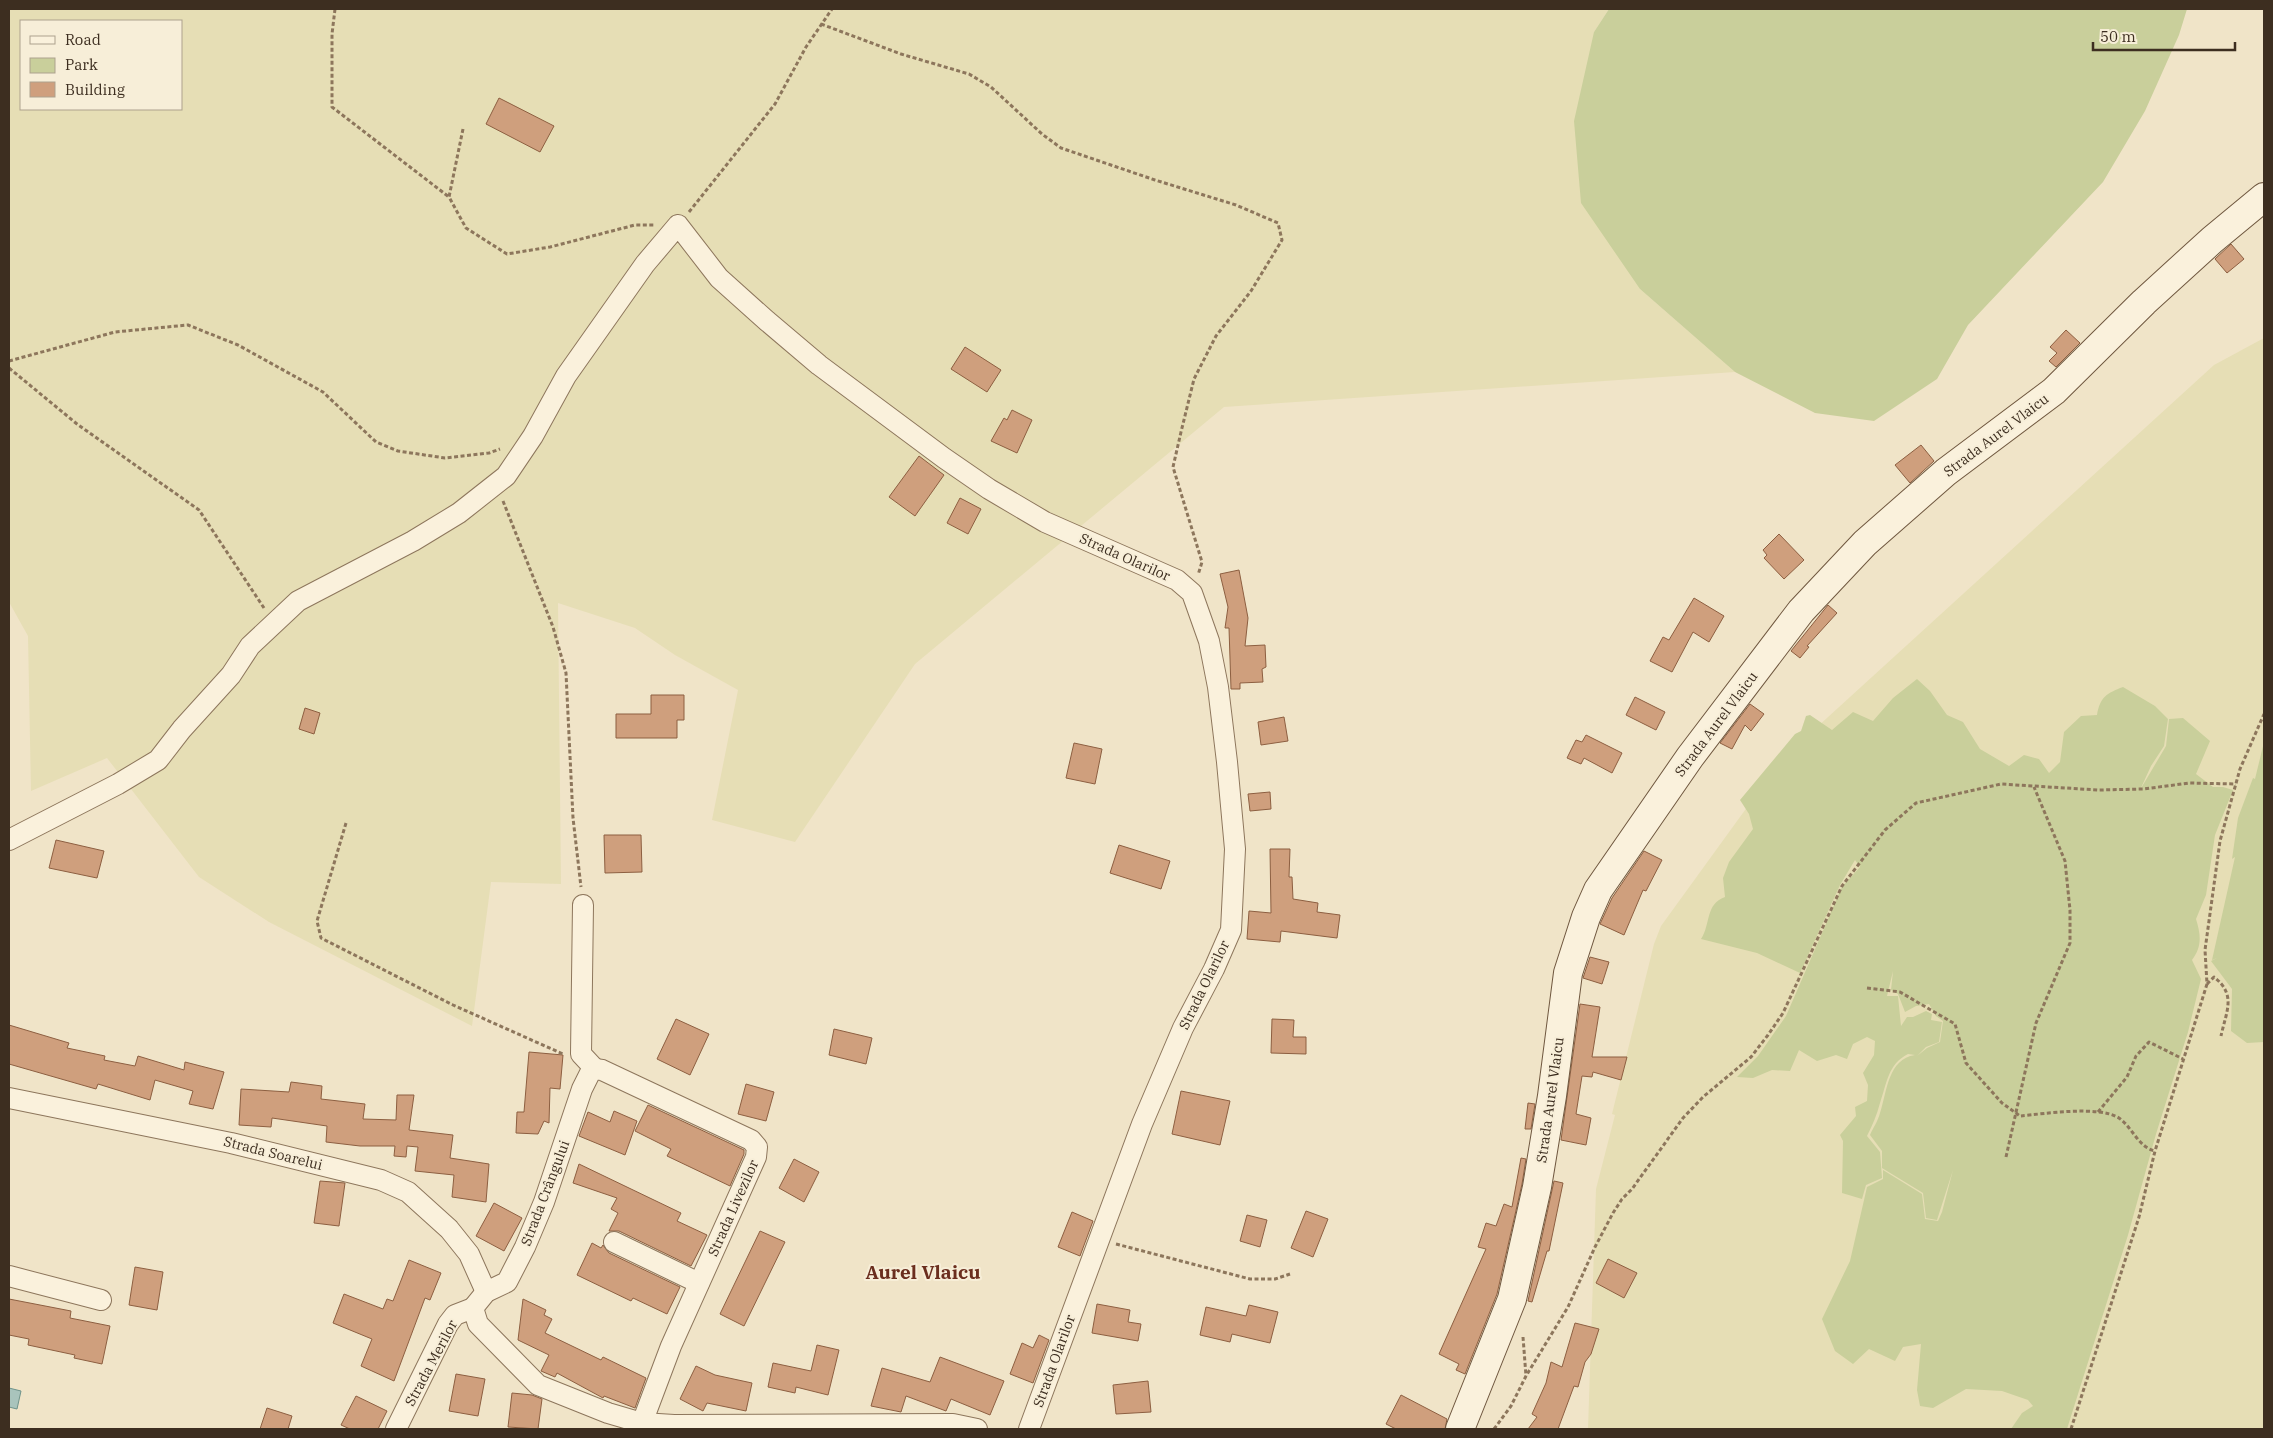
<svg xmlns="http://www.w3.org/2000/svg" width="2273" height="1438" font-family="'IBM Plex Serif',serif">
<style>
.farmland{fill:#e6deb5;fill-rule:evenodd}
.green{fill:#c9cf9b;fill-rule:evenodd}
.water{fill:#a9c4bc;stroke:#6f938a}
.building{fill:#cf9f7d;stroke:#8d5f41}
.lines{fill:none;stroke-linecap:round;stroke-linejoin:round}
.street-casing{stroke:#8d765c;stroke-width:22}
.secondary-casing{stroke:#6f573f;stroke-width:30}
.path{stroke:#8d765c;stroke-width:3;stroke-dasharray:4 2.5;stroke-linecap:butt}
.street{stroke:#faf1dc;stroke-width:20}
.secondary{stroke:#faf1dc;stroke-width:28}
.labels{text-anchor:middle;stroke-width:4;stroke-linejoin:round;paint-order:stroke}
.street-label{font-size:14px;fill:#3d2e20;stroke:#f7eed8}
.district-label{font-size:19px;font-weight:bold;fill:#6b2e1e;stroke:#f7eed8}
</style>
<rect width="100%" height="100%" fill="#f0e4c8"/>
<g class="farmland">
<path d="M9 9H1609L1594 32 1640 289 1735 372 1224 407 915 664 795 842 712 820 738 690 675 655 635 628 558 603 561 884 491 882 472 1026 269 922 199 877 107 758 31 791 28 636 9 602ZM21 21H181V109H21Z"/>
<polygon points="2264,338 2264,1429 1588,1429 1596,1189 1615,1115 1612,1114 1654,944 1661,926 1782,759 2214,365"/>
</g>
<g class="green">
<polygon points="1609,9 2187,9 2179,35 2145,111 2103,182 1968,325 1937,379 1874,421 1815,413 1735,372 1640,289 1581,203 1574,121 1594,32"/>
<path d="M1917 679 1930 691 1947 715 1963 722 1980 749 2009 766 2024 755 2039 759 2049 773 2060 762 2064 732 2081 716 2097 715C2100 697 2107 693 2123 687L2155 706 2168 719 2164 746 2151 766 2140 790 2166 746 2169 719 2183 718 2210 741 2196 774 2213 787H2223L2233 790 2215 835 2206 895 2196 919C2201 935 2202 947 2192 960L2201 979 2188 1032 2156 1134 2128 1235 2067 1429H2011L2022 1413 2033 1406 2028 1400 2002 1391 1966 1389 1933 1408 1920 1406 1917 1390 1921 1344 1903 1347 1895 1361 1869 1349 1853 1364 1835 1351 1822 1319 1850 1261 1867 1187 1883 1179V1170L1922 1194 1925 1219 1938 1221 1942 1212 1953 1170 1937 1220 1926 1218 1923 1193 1882 1168V1151L1870 1135C1873 1128 1878 1121 1880 1113 1887 1091 1888 1059 1915 1055L1908 1054C1888 1064 1887 1083 1880 1103 1877 1115 1872 1126 1867 1136L1880 1152 1882 1178 1866 1185 1862 1199 1842 1193 1843 1141 1840 1135 1856 1116 1855 1107 1867 1101 1868 1085 1863 1073 1874 1055 1875 1041 1867 1037 1853 1044 1847 1059 1836 1055 1817 1061 1799 1050 1790 1071 1772 1070 1753 1078 1737 1077 1758 1056 1786 1016 1842 887 1860 867 1855 860 1840 885 1800 973 1757 953 1701 939C1711 924 1705 904 1725 897L1723 878 1729 862 1753 829 1749 814 1740 800 1795 734 1801 731 1806 716 1810 715 1832 730 1853 712 1873 721 1893 698ZM1893 971 1891 990 1898 994 1905 1012 1916 1006 1929 1004 1936 1016 1943 1021 1940 1042 1927 1048 1917 1056 1926 1047 1939 1042 1942 1022 1931 1020 1932 1014 1926 1011 1913 1017H1907L1901 1026 1898 996H1887Z"/>
<polygon points="2264,742 2264,1042 2247,1043 2231,1031 2232,989 2211,961 2217,958 2212,960 2235,857 2232,859 2238,818 2253,778 2255,779"/>
</g>
<polygon class="water" points="9,1388 21,1391 17,1409 9,1407"/>
<g class="building">
<polygon points="499,98 554,126 540,152 486,124"/>
<polygon points="2231,244 2244,259 2227,273 2215,259"/>
<polygon points="2066,330 2080,343 2056,367 2049,361 2057,353 2050,347"/>
<polygon points="965,347 1001,370 987,392 951,369"/>
<polygon points="1012,410 1032,420 1017,453 991,441 1004,418 1007,420"/>
<polygon points="1921,445 1934,461 1910,483 1895,465"/>
<polygon points="919,456 944,475 915,516 889,497"/>
<polygon points="960,498 981,509 968,534 947,523"/>
<polygon points="1779,534 1804,560 1784,579 1764,558 1767,555 1763,550"/>
<polygon points="1239,570 1248,618 1245,646 1265,645 1266,667 1262,669 1263,682 1240,683 1240,689 1231,689 1229,628 1225,628 1228,607 1220,574"/>
<polygon points="1694,598 1724,616 1709,642 1693,632 1672,672 1650,661 1663,637 1669,640"/>
<polygon points="1828,605 1837,613 1807,646 1809,647 1800,658 1791,651"/>
<polygon points="651,695 684,695 684,720 677,720 677,738 616,738 616,714 651,714"/>
<polygon points="1635,697 1665,712 1656,730 1626,715"/>
<polygon points="1750,704 1764,714 1751,731 1745,725 1732,749 1720,743"/>
<polygon points="305,708 320,713 314,734 299,729"/>
<polygon points="1284,717 1288,741 1261,745 1258,722"/>
<polygon points="1586,735 1622,753 1612,773 1584,758 1581,764 1567,758 1576,740 1582,742"/>
<polygon points="1074,743 1102,749 1095,784 1066,778"/>
<polygon points="1270,792 1271,809 1250,811 1248,794"/>
<polygon points="604,835 641,835 642,872 605,873"/>
<polygon points="56,840 104,851 97,878 49,868"/>
<polygon points="1119,845 1170,861 1161,889 1110,873"/>
<polygon points="1270,849 1290,849 1289,877 1292,877 1293,899 1318,903 1317,912 1340,915 1337,938 1281,931 1280,942 1247,939 1249,911 1271,913"/>
<polygon points="1644,851 1662,860 1646,891 1643,890 1624,935 1600,924 1612,898"/>
<polygon points="1590,957 1609,962 1602,984 1583,978"/>
<polygon points="1580,1004 1600,1007 1592,1057 1627,1057 1621,1080 1593,1072 1592,1077 1582,1076 1576,1114 1591,1118 1586,1145 1561,1140"/>
<polygon points="676,1019 709,1034 690,1075 657,1059"/>
<polygon points="1272,1019 1294,1020 1293,1037 1306,1037 1306,1054 1271,1053"/>
<polygon points="9,1025 69,1043 67,1048 105,1056 104,1060 135,1066 138,1056 184,1070 185,1062 224,1072 213,1109 189,1104 193,1091 155,1080 150,1100 98,1084 96,1089 9,1064"/>
<polygon points="834,1029 872,1038 866,1064 829,1055"/>
<polygon points="529,1052 563,1055 560,1089 550,1088 549,1123 544,1121 538,1134 516,1133 517,1112 524,1112"/>
<polygon points="291,1082 322,1086 321,1099 365,1104 363,1119 396,1120 397,1095 414,1095 409,1130 453,1135 450,1158 489,1164 486,1202 452,1197 454,1175 415,1171 418,1147 407,1146 406,1157 394,1156 395,1146 360,1146 326,1142 327,1126 272,1118 271,1127 239,1125 241,1089 289,1092"/>
<polygon points="746,1084 774,1092 766,1121 738,1114"/>
<polygon points="1181,1091 1230,1101 1220,1145 1172,1134"/>
<polygon points="1528,1103 1535,1104 1531,1129 1525,1129"/>
<polygon points="648,1105 744,1150 744,1154 730,1186 667,1156 671,1149 635,1131"/>
<polygon points="614,1111 637,1121 625,1155 579,1136 588,1112 610,1122"/>
<polygon points="1521,1158 1526,1159 1522,1184 1497,1294 1465,1374 1456,1370 1459,1364 1439,1354 1486,1249 1478,1247 1486,1223 1496,1226 1504,1204 1512,1207"/>
<polygon points="794,1159 819,1172 804,1202 779,1188"/>
<polygon points="579,1164 681,1213 677,1221 707,1235 691,1266 619,1231 609,1231 618,1213 611,1209 617,1198 573,1183"/>
<polygon points="320,1181 345,1183 339,1226 314,1223"/>
<polygon points="1554,1181 1563,1183 1549,1251 1547,1251 1532,1302 1528,1301"/>
<polygon points="494,1203 522,1218 504,1251 476,1236"/>
<polygon points="1306,1211 1328,1219 1313,1257 1291,1248"/>
<polygon points="1072,1212 1093,1221 1080,1256 1058,1247"/>
<polygon points="1247,1215 1267,1220 1260,1247 1240,1241"/>
<polygon points="760,1231 785,1242 744,1326 720,1314"/>
<polygon points="592,1243 601,1248 603,1245 609,1253 680,1287 667,1314 633,1298 631,1301 577,1275"/>
<polygon points="1608,1259 1637,1273 1624,1298 1596,1283"/>
<polygon points="409,1260 441,1273 430,1300 425,1298 394,1381 361,1366 372,1339 333,1323 344,1294 383,1309 387,1299 393,1301"/>
<polygon points="135,1267 163,1272 157,1310 129,1305"/>
<polygon points="9,1299 71,1311 70,1318 110,1326 102,1364 74,1358 75,1355 28,1345 29,1339 9,1335"/>
<polygon points="523,1299 546,1310 544,1315 552,1319 545,1333 601,1360 603,1357 646,1378 635,1408 604,1396 603,1398 557,1373 555,1377 541,1371 549,1355 518,1340"/>
<polygon points="1097,1304 1130,1310 1128,1322 1141,1324 1138,1341 1092,1333"/>
<polygon points="1249,1305 1278,1312 1270,1343 1232,1334 1230,1342 1200,1335 1206,1307 1246,1316"/>
<polygon points="1575,1323 1599,1329 1591,1354 1585,1362 1578,1387 1574,1386 1558,1429 1528,1429 1537,1417 1532,1414 1546,1383 1551,1362 1562,1367"/>
<polygon points="1039,1335 1049,1340 1033,1383 1010,1374 1022,1343 1033,1348"/>
<polygon points="817,1345 839,1350 828,1395 796,1387 795,1393 768,1387 773,1363 811,1371"/>
<polygon points="940,1357 1004,1381 990,1415 951,1399 946,1411 906,1396 901,1412 871,1406 882,1368 930,1382"/>
<polygon points="696,1366 715,1375 752,1383 746,1411 707,1403 703,1411 680,1399"/>
<polygon points="456,1374 485,1379 478,1416 449,1411"/>
<polygon points="1148,1381 1151,1412 1116,1414 1113,1385"/>
<polygon points="512,1393 532,1395 542,1399 538,1429 508,1427"/>
<polygon points="1401,1395 1447,1419 1445,1429 1396,1429 1386,1424"/>
<polygon points="356,1396 387,1411 378,1429 350,1429 341,1425"/>
<polygon points="267,1408 292,1416 288,1429 260,1429"/>
</g>
<g class="lines">
<defs>
<g id="street">
<polyline points="9,840 118,784 158,760 182,729 231,675 250,646 298,601 413,541 459,513 506,476 533,436 566,376 645,264 678,225 719,278 767,321 819,365 944,458 989,489 1045,522 1177,580 1192,593 1209,641 1218,687 1227,762 1235,849 1231,930 1214,969 1183,1028 1142,1124 1029,1429"/>
<polyline points="583,905 581,1054 595,1069"/>
<polyline points="9,1098 231,1143 381,1180 408,1192 449,1229 469,1254 486,1292"/>
<polyline points="614,1242 699,1283"/>
<polyline points="9,1276 101,1300"/>
<polyline points="473,1308 486,1292 507,1282 525,1247 544,1202 582,1089 590,1073 595,1069 602,1070 751,1140 757,1147 756,1157 671,1346 642,1423 643,1429"/>
<polyline points="396,1429 448,1324 455,1315 473,1308 478,1324 538,1385 608,1413 642,1423 674,1425 953,1424 977,1429"/>
</g>
<polyline id="secondary" points="1460,1429 1512,1299 1537,1187 1552,1096 1568,973 1586,917 1598,890 1690,757 1801,611 1865,543 1946,472 2054,391 2144,302 2212,240 2264,197"/>
</defs>
<use href="#street" class="street-casing"/>
<use href="#secondary" class="secondary-casing"/>
<g class="path">
<polyline points="335,9 332,34 332,107 449,197"/>
<polyline points="821,24 901,54 969,74 991,87 1042,134 1061,148 1155,180 1236,205 1278,223 1282,240 1251,291 1216,336 1194,379 1181,432 1173,467 1202,562 1198,575"/>
<polyline points="463,129 449,197 466,228 507,254 550,247 635,225 654,225"/>
<polyline points="689,212 775,104 806,47 832,9"/>
<polyline points="9,361 115,332 188,325 238,345 323,392 376,442 398,451 445,458 489,453 500,449"/>
<polyline points="9,368 77,424 199,510 264,608"/>
<polyline points="503,501 553,627 566,673 573,818 581,887"/>
<polyline points="346,823 317,921 321,938 453,1005 563,1054"/>
<path d="M2207 984 2214 977C2237 995 2226 1012 2221 1036"/>
<path d="M1867 988 1900 992 1955 1024 1966 1063 2002 1103 2020 1116C2043 1114 2099 1105 2119 1118 2133 1128 2138 1147 2155 1151"/>
<polyline points="2098,1112 2127,1077 2136,1056 2149,1042 2183,1059"/>
<polyline points="2006,1157 2036,1023 2070,943 2070,910 2065,861 2034,787"/>
<polyline points="1116,1244 1250,1279 1275,1279 1290,1274"/>
<polyline points="1523,1337 1526,1376"/>
<polyline points="1494,1429 1511,1406 1526,1376 1568,1307 1595,1247 1613,1213 1622,1199 1632,1189 1683,1118 1703,1097 1751,1057 1768,1035 1783,1013 1842,886 1885,830 1916,803 2001,784 2098,790 2144,789 2189,783 2236,784"/>
<polyline points="2071,1429 2139,1217 2155,1151 2207,984 2205,950 2220,841 2240,769 2264,714"/>
</g>
<use href="#street" class="street"/>
<use href="#secondary" class="secondary"/>
</g>
<g class="labels">
<g class="street-label">
<text transform="translate(1996 435) rotate(-37)" y="5">Strada Aurel Vlaicu</text>
<text transform="translate(1125 557) rotate(24)" y="5">Strada Olarilor</text>
<text transform="translate(1716 724) rotate(-53)" y="5">Strada Aurel Vlaicu</text>
<text transform="translate(1204 985) rotate(-64)" y="5">Strada Olarilor</text>
<text transform="translate(1550 1100) rotate(-82)" y="5">Strada Aurel Vlaicu</text>
<text transform="translate(273 1153) rotate(14)" y="5">Strada Soarelui</text>
<text transform="translate(545 1193) rotate(-69)" y="5">Strada Crângului</text>
<text transform="translate(733 1208) rotate(-66)" y="5">Strada Livezilor</text>
<text transform="translate(1054 1361) rotate(-70)" y="5">Strada Olarilor</text>
<text transform="translate(431 1363) rotate(-62)" y="5">Strada Merilor</text>
</g>
<g class="district-label">
<text x="923" y="1279">Aurel Vlaicu</text>
</g>
</g>
<rect width="2273" height="1438" fill="none" stroke="#3d2e20" stroke-width="20"/>
<rect x="20" y="20" width="162" height="90" fill="#f7eed8" stroke="#ada18e"/>
<rect x="30" y="36" width="25" height="8" fill="#faf1dc" stroke="#ada18e"/>
<text x="65" y="45" font-size="15" fill="#3d2e20">Road</text>
<rect x="30" y="58" width="25" height="15" fill="#c9cf9b" stroke="#ada18e"/>
<text x="65" y="70" font-size="15" fill="#3d2e20">Park</text>
<rect x="30" y="82" width="25" height="15" fill="#cf9f7d" stroke="#ada18e"/>
<text x="65" y="95" font-size="15" fill="#3d2e20">Building</text>
<path d="M2093 42v8h142v-8" fill="none" stroke="#3d2e20" stroke-width="2.5"/>
<text x="2100" y="42" font-size="15" fill="#3d2e20" stroke="#f7eed8" stroke-width="4" paint-order="stroke">50 m</text>
</svg>
